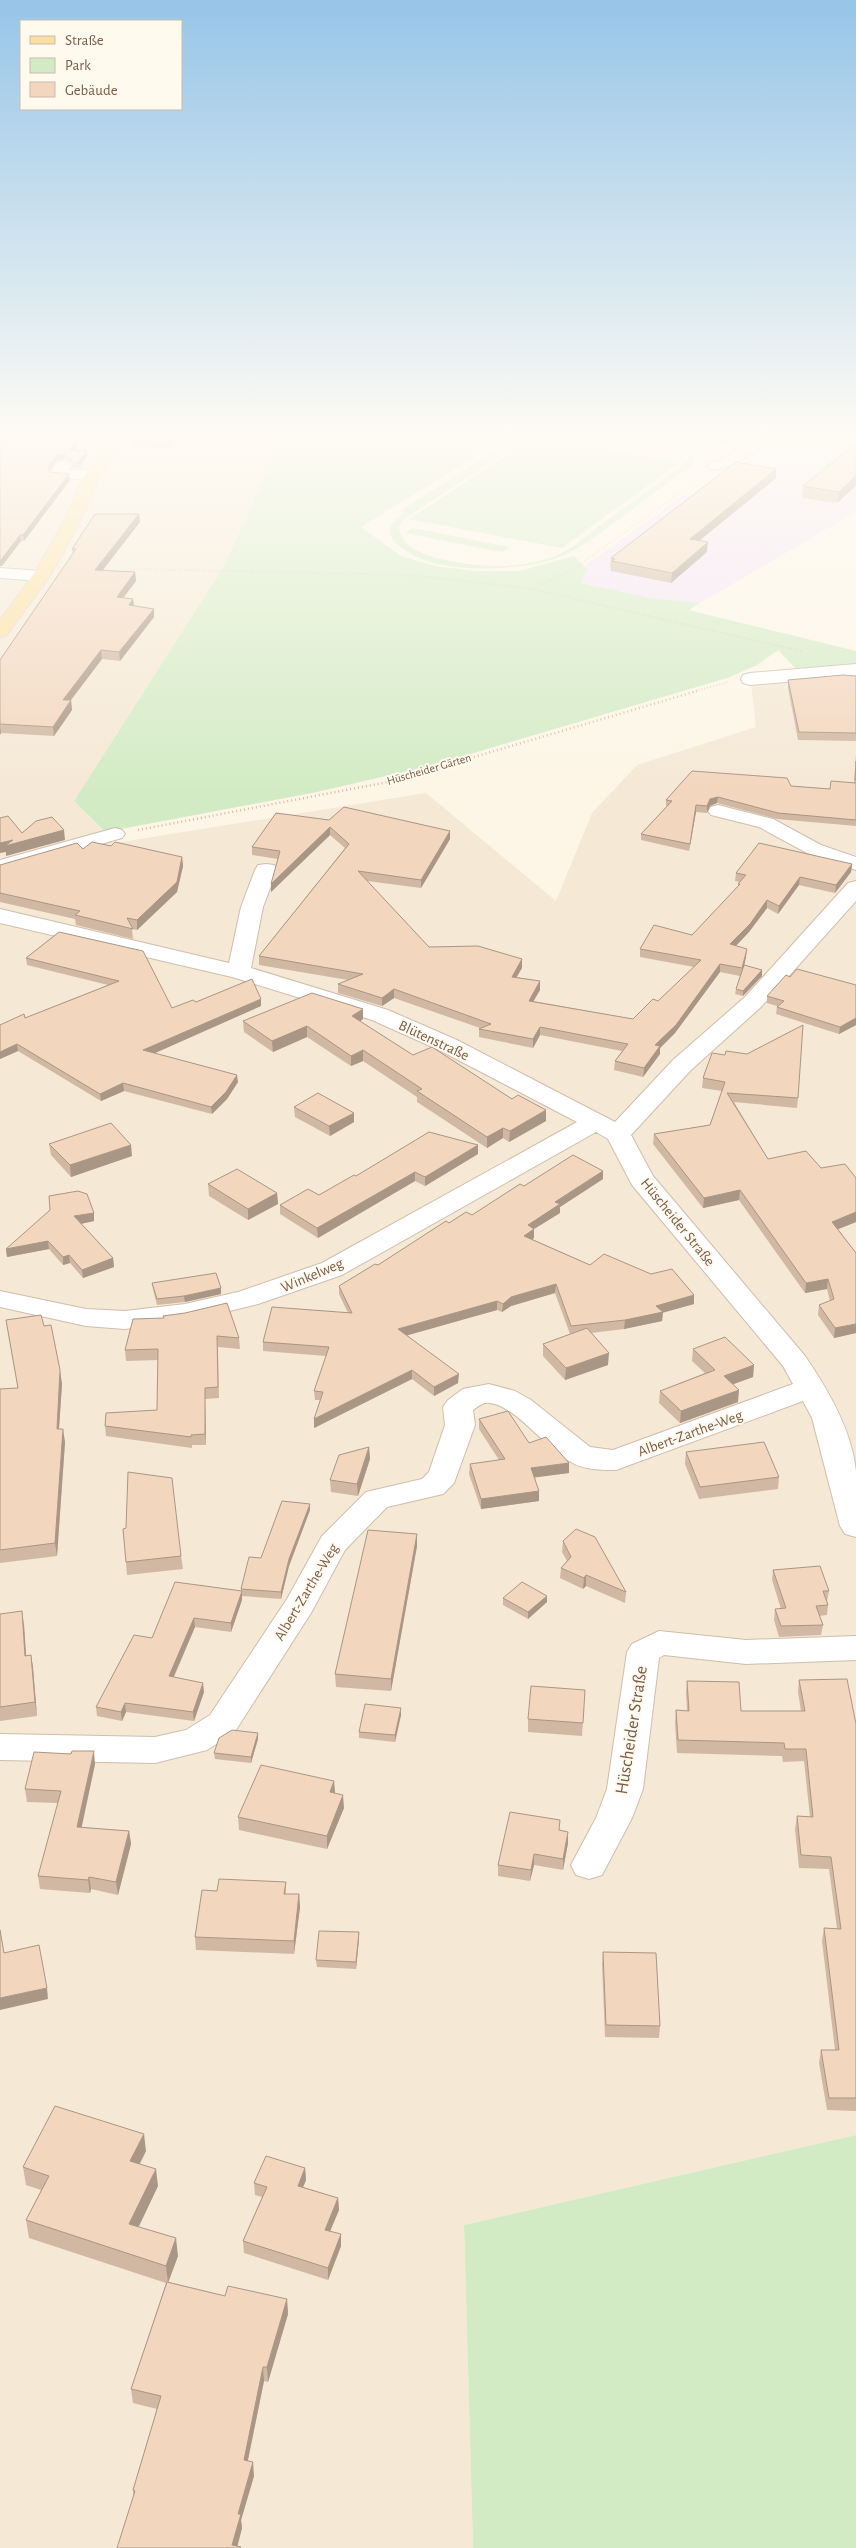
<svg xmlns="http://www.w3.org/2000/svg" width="856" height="2548" font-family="'Alegreya Sans',sans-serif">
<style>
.residential{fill:#f5e8d5}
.education{fill:#f3e4f9}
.green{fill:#d3ebc5}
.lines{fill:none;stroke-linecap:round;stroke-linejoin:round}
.minor-casing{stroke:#cfbeac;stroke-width:2}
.major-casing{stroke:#dcd5d0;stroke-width:2}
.path-far1{stroke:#d8b9a1;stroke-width:2;stroke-dasharray:0.5 2.5;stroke-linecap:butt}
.path{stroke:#d8b9a1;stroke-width:2.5;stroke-dasharray:1 3;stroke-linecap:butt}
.minor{fill:#fff;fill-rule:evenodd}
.major{fill:#fcde9f;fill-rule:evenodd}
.wall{fill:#d1b8a3}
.shaded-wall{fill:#aa9685}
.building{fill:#f3d6be;stroke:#aa9685}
.labels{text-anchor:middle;stroke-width:4;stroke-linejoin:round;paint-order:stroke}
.far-street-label{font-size:12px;fill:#785d4a;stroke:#fff9ee}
.street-label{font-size:15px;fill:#785d4a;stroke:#fff9ee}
.near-street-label{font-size:18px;fill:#785d4a;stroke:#fff9ee}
</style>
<rect width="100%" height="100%" fill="#fdf6e7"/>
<polygon class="residential" points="0,436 283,436 224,566 74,801 115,843 426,793 556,901 592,813 637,765 756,727 751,684 856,673 856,2135 464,2225 473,2548 0,2548"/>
<polygon class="education" points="781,436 856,436 856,512 700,603 650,598 581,583 587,569 584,566 684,495 695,497"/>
<g class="green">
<polygon points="283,436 508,436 361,527 401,556 435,566 475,571 519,571 574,556 587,569 581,583 650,598 700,603 689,610 856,651 856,667 799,672 778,650 757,665 727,678 433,765 317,792 105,832 74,801 224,566"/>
<path d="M518 436H532L404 519 399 526C399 544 418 552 433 557 472 568 529 572 567 550 579 543 591 532 603 523 630 504 657 484 683 465L688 459 689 452 680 441 669 436H677L693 446 696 459 691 466C668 483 644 500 621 518 597 535 576 553 547 561 507 572 424 575 394 541 383 529 395 519 405 512L400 511Z"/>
<polygon points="534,437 680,462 562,548 409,519"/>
<polygon points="413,528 509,547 502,552 405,533"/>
<polygon points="856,2135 856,2548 473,2548 464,2225"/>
</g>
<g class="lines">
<defs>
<g id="minor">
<path d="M755 436H772C762 449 725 473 710 469L707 466 710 463 721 460Z"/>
<polygon points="63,461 71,466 69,470 93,470 101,475 93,480 52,477 50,474 58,463"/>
<polygon points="0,568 41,571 47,572 50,576 47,580 41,581 0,578"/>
<polygon points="856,664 856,676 750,685 743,683 741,679 743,675 750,673"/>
<polygon points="718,805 773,819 821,845 856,857 856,870 807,853 759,827 711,815 708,811 711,807"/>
<polygon points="115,828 122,830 125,834 122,838 0,873 0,860"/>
<path d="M266 864 274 865 277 870 263 907 251 968 388 1010 457 1040 615 1122 673 1060 745 997 848 883 856 881V901L761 1007 691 1070 631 1135 653 1176 805 1356C827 1388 852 1430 856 1471 856 1492 856 1515 856 1537L845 1534 840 1526 812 1418 803 1401 616 1470C601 1470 584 1470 571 1462 547 1450 516 1406 490 1403 483 1402 479 1406 473 1410L475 1425 454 1483 443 1494 387 1507 345 1550 311 1613 234 1733 207 1750 155 1763 0 1760V1734L155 1737 186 1730 210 1715 287 1599 322 1536 366 1492 422 1479 429 1472 445 1425 443 1407 448 1400 463 1389 489 1384 515 1391 531 1400 590 1447 613 1450 793 1384 783 1366 632 1185 608 1139 596 1132 342 1275 258 1304 185 1322 125 1329 86 1326 0 1307V1291L86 1309 125 1311 185 1304 238 1292 322 1263 577 1122 439 1050 372 1020 232 977 0 923V909L229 963 241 907 255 870 258 865Z"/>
<polygon points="659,1631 746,1640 856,1636 856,1660 746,1664 664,1655 659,1658 643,1789 632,1818 602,1875 589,1879 576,1875 571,1865 596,1818 607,1789 627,1652 632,1644"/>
</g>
<polygon id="major" points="110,436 125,436 98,480 81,520 50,576 6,636 0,637 0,620 33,575 65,520 82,480"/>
</defs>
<use href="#minor" class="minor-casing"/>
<use href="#major" class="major-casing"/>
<g class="path-far1">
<polyline points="139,569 410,575 532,589 801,651"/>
<polyline points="532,589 575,568 698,480"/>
<polyline points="693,692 728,682"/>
</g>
<polyline class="path" points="138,830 393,781 697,691"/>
<use href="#minor" class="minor"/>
<use href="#major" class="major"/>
</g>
<g class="wall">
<polygon points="0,436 83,436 74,450 87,456 79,468 72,468 72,464 64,459 56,462 50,472 70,480 24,541 21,541 2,566"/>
<polygon points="177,436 169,448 133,447 132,440"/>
<polygon points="689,436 735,436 724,443 689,437"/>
<polygon points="856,443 837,503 802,498 803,486"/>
<polygon points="776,478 699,541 707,552 671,583 611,571 611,568 610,568 611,558"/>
<polygon points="139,514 140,522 102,570 135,572 136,581 123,598 133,599 134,606 154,609 154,617 120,661 102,659 71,700 72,710 54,736 1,733 0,735 0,660 73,554 72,549"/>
<polygon points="856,676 856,741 798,740 788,688 788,680"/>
<polygon points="856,754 856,826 777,819 717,803 710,806 707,813 696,812 689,851 641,840 641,834 667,806 666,806 666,800 791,786 830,789 854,783"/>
<polygon points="276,813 450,839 421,888 367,881 429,947 522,959 522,968 516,977 540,981 540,990 533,1001 633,1019 658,1001 694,967 640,957 640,949 692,935 738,887 738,884 739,882 735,881 736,873 852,864 851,872 835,893 799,885 778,914 767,908 749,932 736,946 746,957 744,965 762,976 743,996 735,994 736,989 740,976 720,972 675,1033 660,1048 660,1054 643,1077 614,1070 615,1061 622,1051 540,1035 533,1048 479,1037 479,1029 480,1028 394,998 382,1006 338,993 338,984 348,980 259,965 259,956 345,848 330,835 271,892 271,884 278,859 252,855 252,847"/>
<polygon points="111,846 182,857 183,866 177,892 137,930 132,929 133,939 76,925 75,919 0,902 0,865 83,849"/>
<polygon points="59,932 172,1008 196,1002 261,1006 154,1053 238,1082 227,1099 212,1114 124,1091 101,1101 18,1051 0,1059 0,1025 25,1018 108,985 27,965 26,958"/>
<polygon points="790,977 856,985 856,1025 839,1034 776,1014 777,1006 767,1003 767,996"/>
<polygon points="363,1009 363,1019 360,1021 413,1055 546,1121 509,1142 503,1138 487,1148 417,1102 417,1097 363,1061 351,1066 307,1037 273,1052 244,1032 243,1021"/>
<polygon points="712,1053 798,1098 797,1108 734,1102 768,1159 821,1168 856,1178 856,1222 838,1229 856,1253 856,1333 834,1338 818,1315 819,1305 830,1301 827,1289 805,1293 739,1200 703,1208 653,1144 654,1134 710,1125 722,1091 702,1088 703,1078"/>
<polygon points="294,1107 354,1113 354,1122 330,1136 295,1117"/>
<polygon points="49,1144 132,1156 71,1177 51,1155"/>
<polygon points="478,1154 425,1186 415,1181 318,1238 280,1214 280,1205 319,1195 356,1176"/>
<polygon points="603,1171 603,1179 560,1207 560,1213 534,1229 534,1238 532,1239 590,1265 694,1304 663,1312 662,1321 624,1329 591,1333 608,1365 565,1380 543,1356 543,1344 570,1334 555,1293 511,1306 502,1312 497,1310 407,1335 458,1383 434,1396 412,1379 314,1428 320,1400 315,1400 314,1391 326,1356 263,1351 263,1342 348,1313 339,1294 339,1286 378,1265 449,1223 472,1215 524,1186"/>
<polygon points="208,1184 277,1193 278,1204 248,1220 209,1196"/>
<polygon points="94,1213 94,1221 81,1224 113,1258 114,1267 83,1278 70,1263 63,1265 49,1249 7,1257 6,1249"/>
<polygon points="152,1283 221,1288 221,1294 185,1302 157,1305 153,1289"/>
<polygon points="133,1319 239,1338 240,1349 218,1347 219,1398 205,1399 206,1445 192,1445 192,1448 106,1436 105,1426 157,1410 158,1360 126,1361 125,1350"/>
<polygon points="6,1320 44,1326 62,1384 59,1429 65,1442 57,1556 0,1563 0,1389 18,1388"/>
<polygon points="693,1349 754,1365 753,1377 733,1384 738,1402 680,1423 659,1403 660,1391 705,1373 692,1361"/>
<polygon points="479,1419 569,1463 569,1473 535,1477 539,1501 481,1509 469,1474 470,1464 499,1460 479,1429"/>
<polygon points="369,1447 370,1459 358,1496 331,1492 330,1480"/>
<polygon points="686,1452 779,1477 778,1489 699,1499 685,1464"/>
<polygon points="310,1504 310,1510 289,1566 281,1599 242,1596 242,1600 231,1632 195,1627 174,1677 204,1692 194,1721 126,1712 122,1721 97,1716 96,1707 152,1638 241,1591 241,1589 261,1558"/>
<polygon points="123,1529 181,1556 183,1569 127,1575"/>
<polygon points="417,1534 417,1546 391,1691 336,1687 335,1674"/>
<polygon points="563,1541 626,1592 625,1603 586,1586 583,1589 560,1578 561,1568 567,1561 562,1552"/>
<polygon points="773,1570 829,1591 827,1601 828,1605 827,1615 819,1616 823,1625 821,1635 779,1637 774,1620 775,1609 781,1609 772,1580"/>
<polygon points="547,1596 547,1602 528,1619 503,1605 503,1598"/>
<polygon points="0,1614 24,1625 26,1655 31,1655 33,1668 37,1716 0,1721"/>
<polygon points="799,1680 856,1724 856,2111 827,2110 819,2063 821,2050 835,2050 822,1941 824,1928 837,1929 829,1869 799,1868 795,1829 797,1816 810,1817 804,1761 783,1762 782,1756 677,1753 675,1723 676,1710 687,1711 686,1693 687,1681 741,1711 801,1711 798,1692"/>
<polygon points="585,1690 582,1736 528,1732 528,1719"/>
<polygon points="401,1715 395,1742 359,1738 359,1732"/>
<polygon points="258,1739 251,1763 215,1759 214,1753"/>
<polygon points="95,1764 81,1827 129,1831 131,1844 118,1895 91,1889 90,1893 40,1889 38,1876 58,1803 27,1802 25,1789"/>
<polygon points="334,1781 335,1793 344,1808 327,1849 239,1830 238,1817"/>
<polygon points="560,1830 568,1843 563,1870 534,1865 530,1881 498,1876 498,1865"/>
<polygon points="286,1882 286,1894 299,1894 300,1907 294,1954 196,1950 195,1937 217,1891"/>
<polygon points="359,1932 359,1939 356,1969 317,1967 316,1960"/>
<polygon points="603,1952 660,2026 659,2038 605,2037 602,1964"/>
<polygon points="146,2151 140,2164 158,2186 138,2227 178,2256 168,2282 225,2296 287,2299 288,2314 268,2382 264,2381 248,2460 254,2476 241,2520 242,2528 237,2546 241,2548 133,2495 133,2490 157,2409 133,2403 131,2389 166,2283 29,2238 26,2220 41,2190 26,2185 23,2167"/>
<polygon points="305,2168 306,2180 303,2187 338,2198 339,2210 330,2231 341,2234 341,2246 328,2280 244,2253 243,2241 262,2197 255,2195 254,2183"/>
</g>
<g class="shaded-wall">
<polygon points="79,436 83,436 71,456 70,450"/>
<polygon points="173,436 177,436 169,448 169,442"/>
<polygon points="724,436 735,436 724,443"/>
<polygon points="87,451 87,456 79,468 78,462"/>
<polygon points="63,454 64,459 56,462 48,473 48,467 56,456"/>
<polygon points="776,469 776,478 689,549 690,539"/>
<polygon points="69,474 70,480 24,541 23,535"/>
<polygon points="856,475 856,486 837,503 839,492"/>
<polygon points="139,514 140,522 96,579 95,570"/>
<polygon points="20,535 21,541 2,566 0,566 0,560"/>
<polygon points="708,542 707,552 671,583 672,573"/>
<polygon points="135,572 136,581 117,606 117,597"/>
<polygon points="133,599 134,608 129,605"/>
<polygon points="154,609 154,617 120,661 119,652"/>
<polygon points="101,650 102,659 64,709 63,700"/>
<polygon points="71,700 72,710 54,736 53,727"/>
<polygon points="0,723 1,733 0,735"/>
<polygon points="718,797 717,803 710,806 707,813 707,806 710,799"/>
<polygon points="696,805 696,812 689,851 690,844"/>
<polygon points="330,827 330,835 271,892 271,884"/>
<polygon points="64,830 65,840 6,856 6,852 0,853 0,843"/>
<polygon points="450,831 450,839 421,888 421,880"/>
<polygon points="182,857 183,866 177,892 137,930 137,920"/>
<polygon points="852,864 851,872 835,893 836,885"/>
<polygon points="800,877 799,885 778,914 779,906"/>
<polygon points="767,900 767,908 749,932 729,953 730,944"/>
<polygon points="747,949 746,957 742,976 742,968"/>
<polygon points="522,959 522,968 512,985 512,977"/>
<polygon points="720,964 720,972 675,1033 660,1048 660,1054 643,1077 644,1068 655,1045"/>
<polygon points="762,970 762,976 743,996 743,991"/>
<polygon points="540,981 540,990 529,1009 529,1001"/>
<polygon points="394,989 394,998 382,1006 382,998"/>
<polygon points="261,999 261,1006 144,1058 143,1050"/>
<polygon points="363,1009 363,1019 353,1027 352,1016"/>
<polygon points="856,1018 856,1025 839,1034 840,1027"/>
<polygon points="307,1026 307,1037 273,1052 272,1041"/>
<polygon points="540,1027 540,1035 533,1048 533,1039"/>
<polygon points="17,1044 18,1051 0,1059 0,1052"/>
<polygon points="363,1050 363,1061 351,1066 351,1056"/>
<polygon points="237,1075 238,1082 227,1099 212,1114 211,1107"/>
<polygon points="123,1083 124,1091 101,1101 100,1094"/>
<polygon points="546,1110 546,1121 509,1142 510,1131"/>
<polygon points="354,1113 354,1122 330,1136 329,1126"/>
<polygon points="503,1128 503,1138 487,1148 487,1137"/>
<polygon points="131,1145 132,1156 71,1177 70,1165"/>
<polygon points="478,1145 478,1154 425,1186 425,1177"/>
<polygon points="603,1171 603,1179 560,1207 560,1213 534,1229 534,1238 524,1244 524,1236 528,1225 555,1202"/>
<polygon points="415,1172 415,1181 318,1238 317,1228"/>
<polygon points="740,1190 739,1200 703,1208 704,1198"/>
<polygon points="277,1193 278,1204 248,1220 248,1209"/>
<polygon points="856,1212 856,1222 831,1232 832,1222"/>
<polygon points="94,1213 94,1221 75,1225 74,1216"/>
<polygon points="48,1241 49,1249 7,1257 6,1249"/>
<polygon points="69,1255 70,1263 63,1265 63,1257"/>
<polygon points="113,1258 114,1267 83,1278 82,1270"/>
<polygon points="828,1279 827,1289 805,1293 806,1283"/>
<polygon points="556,1284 555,1293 511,1306 502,1312 503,1304 511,1297"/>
<polygon points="221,1288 221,1294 185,1302 184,1296"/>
<polygon points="694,1295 694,1304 662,1313 663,1312 662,1321 624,1329 625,1320 656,1306"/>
<polygon points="497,1301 497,1310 398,1338 398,1329"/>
<polygon points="856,1324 856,1333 834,1338 835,1328"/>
<polygon points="609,1353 608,1365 565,1380 566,1368"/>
<polygon points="754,1365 753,1377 723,1388 724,1376"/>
<polygon points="60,1370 62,1384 58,1442 57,1429"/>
<polygon points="412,1370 412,1379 314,1428 314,1419"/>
<polygon points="459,1374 458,1383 434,1396 434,1387"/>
<polygon points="205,1388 205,1399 206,1445 205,1434"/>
<polygon points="739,1390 738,1402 680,1423 681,1411"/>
<polygon points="63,1429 65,1442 57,1556 55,1543"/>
<polygon points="369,1447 370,1459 358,1496 357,1484"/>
<polygon points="569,1463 569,1473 531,1478 531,1468"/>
<polygon points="539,1491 539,1501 481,1509 481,1499"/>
<polygon points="310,1504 310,1510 289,1566 281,1599 281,1592 289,1559"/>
<polygon points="417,1534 417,1546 391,1691 391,1679"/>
<polygon points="586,1575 586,1586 583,1589 584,1578"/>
<polygon points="242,1591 242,1600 231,1632 231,1623"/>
<polygon points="547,1596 547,1602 528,1619 528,1612"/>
<polygon points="22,1611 24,1625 27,1669 25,1656"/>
<polygon points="194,1618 195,1627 170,1685 169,1676"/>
<polygon points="31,1655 33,1668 37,1716 35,1702"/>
<polygon points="203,1683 204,1692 194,1721 193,1712"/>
<polygon points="125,1703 126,1712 122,1721 121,1712"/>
<polygon points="401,1708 401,1715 395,1742 395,1735"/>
<polygon points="258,1733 258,1739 251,1763 251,1757"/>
<polygon points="94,1751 95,1764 79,1840 77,1827"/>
<polygon points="334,1781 335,1794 330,1792"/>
<polygon points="343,1795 344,1808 327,1849 327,1836"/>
<polygon points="129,1831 131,1844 118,1895 116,1882"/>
<polygon points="568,1832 568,1843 563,1870 563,1859"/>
<polygon points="534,1854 534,1865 530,1881 531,1870"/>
<polygon points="89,1877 91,1889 90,1893 88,1880"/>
<polygon points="299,1894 300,1907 294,1954 294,1941"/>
<polygon points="359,1932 359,1939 356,1969 356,1962"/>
<polygon points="47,1988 48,1999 0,2010 0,1998"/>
<polygon points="144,2134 146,2151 132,2178 130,2161"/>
<polygon points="305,2168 306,2180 299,2197 298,2186"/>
<polygon points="156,2169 158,2186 132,2241 129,2224"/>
<polygon points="338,2198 339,2210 326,2241 325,2230"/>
<polygon points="341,2234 341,2246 328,2280 328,2268"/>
<polygon points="176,2238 178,2256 168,2283 166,2266"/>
<polygon points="287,2299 288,2314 268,2382 267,2367"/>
<polygon points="263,2367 264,2381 245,2474 244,2460"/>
<polygon points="253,2462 254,2476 241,2520 242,2528 237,2548 232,2545 238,2514"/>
</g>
<g class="building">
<polygon points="0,436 79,436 70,450 87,451 78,462 72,462 71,458 63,454 56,456 48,467 50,472 69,474 23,535 20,535 1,560 0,560"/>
<polygon points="136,436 173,436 169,442 132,440"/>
<polygon points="856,443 856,475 839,492 803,486"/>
<polygon points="736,462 776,469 690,539 708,542 672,573 612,561 615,559 611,558"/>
<polygon points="95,514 139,514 95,570 135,572 117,597 133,599 129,605 154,609 119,652 101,650 63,700 71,700 53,727 0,724 0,660 76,549 72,549"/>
<polygon points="843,675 856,676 856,733 799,732 788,680"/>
<polygon points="856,761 856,780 855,780"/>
<polygon points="692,771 787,778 791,786 830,789 831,781 856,783 856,820 778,813 718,797 710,799 707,806 696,805 690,844 641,834 672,801 666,800"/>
<polygon points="344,807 450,831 421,880 358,871 429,947 478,946 522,959 512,977 540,981 529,1001 633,1019 653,999 658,1001 701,960 640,949 654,925 692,935 740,884 738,884 746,875 736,873 759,843 852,864 836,885 800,877 779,906 767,900 750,924 730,944 747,949 742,968 720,964 676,1025 655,1045 660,1046 644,1068 615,1061 628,1044 540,1027 533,1039 479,1029 491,1024 394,989 382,998 338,984 363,974 259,956 349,844 330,827 271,884 280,851 252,847 276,813 329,820"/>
<polygon points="8,816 22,833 36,821 52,817 64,830 5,846 13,840 0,843 0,818"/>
<polygon points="92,842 111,846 115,842 182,857 177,882 137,920 127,918 133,929 75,915 80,911 0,893 0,865 77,843 83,849"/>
<polygon points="59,932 143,951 172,1008 193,1000 196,1002 252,979 261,999 143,1050 237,1075 226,1092 211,1107 123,1083 100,1094 17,1044 0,1052 0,1025 24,1014 25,1018 119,981 26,958"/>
<polygon points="744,965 762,970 743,991 736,989"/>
<polygon points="797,969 856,985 856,1018 840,1027 777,1007 784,1001 767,996 786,975 790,977"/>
<polygon points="312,993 363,1009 352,1016 413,1055 432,1047 512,1099 518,1095 546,1110 510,1131 503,1128 487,1137 417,1091 422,1089 363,1050 351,1056 307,1026 272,1041 243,1021"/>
<polygon points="803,1025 798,1098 727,1093 768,1159 806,1151 821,1168 845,1164 856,1178 856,1212 832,1222 856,1253 856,1324 835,1328 819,1305 834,1299 828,1279 806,1283 740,1190 704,1198 654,1134 710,1125 725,1082 703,1078 712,1053 725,1055 726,1051 747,1054"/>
<polygon points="318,1093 354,1113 329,1126 294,1107"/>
<polygon points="111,1123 131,1145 70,1165 49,1144"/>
<polygon points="429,1132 478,1145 425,1177 415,1172 317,1228 280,1205 308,1189 319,1195 354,1175 356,1176"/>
<polygon points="573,1155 603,1171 555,1202 560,1204 528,1225 534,1229 524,1236 590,1265 604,1254 651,1274 672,1269 694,1295 656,1306 663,1312 625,1320 571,1326 556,1284 511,1297 503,1304 497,1301 398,1329 459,1374 434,1387 412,1370 314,1419 323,1392 314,1391 329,1347 263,1342 272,1307 352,1313 339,1286 375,1264 378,1265 446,1221 449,1223 466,1212 472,1215 520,1184 524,1186"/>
<polygon points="237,1169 277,1193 248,1209 208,1184"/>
<polygon points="78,1191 87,1194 94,1213 74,1216 113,1258 82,1270 69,1255 63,1257 48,1241 6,1249 50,1210 49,1196"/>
<polygon points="216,1273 221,1288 184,1296 157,1299 152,1283"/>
<polygon points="227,1303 239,1338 217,1336 218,1387 205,1388 205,1434 191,1435 191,1437 105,1426 106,1413 157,1410 158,1349 125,1350 133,1319 164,1318 163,1316 185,1313"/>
<polygon points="41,1315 44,1326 51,1325 60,1370 57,1429 63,1429 55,1543 0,1550 0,1389 18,1388 6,1320"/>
<polygon points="587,1328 609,1353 566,1368 543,1344"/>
<polygon points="725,1337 754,1365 724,1376 739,1390 681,1411 660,1391 715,1370 693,1349"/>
<polygon points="508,1411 529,1443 546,1437 569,1463 531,1468 539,1491 481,1499 470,1464 505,1459 479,1419"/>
<polygon points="764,1442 779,1477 700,1487 686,1452"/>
<polygon points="369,1447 357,1484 330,1480 339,1455"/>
<polygon points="128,1472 172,1478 181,1556 126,1562 123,1529 126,1528"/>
<polygon points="282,1501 310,1504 289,1559 281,1592 241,1589 249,1557 261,1558"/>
<polygon points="576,1529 595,1537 626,1592 586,1575 584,1578 561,1568 571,1557 563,1541"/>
<polygon points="368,1530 417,1534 391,1679 335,1674"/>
<polygon points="820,1566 829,1591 823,1591 828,1605 816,1606 823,1625 781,1626 775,1609 786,1608 773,1570"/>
<polygon points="175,1582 242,1591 231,1623 194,1618 169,1676 203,1683 193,1712 125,1703 121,1712 96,1707 134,1635 152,1638"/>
<polygon points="522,1582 547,1596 528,1612 503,1598"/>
<polygon points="22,1611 25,1656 31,1655 35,1702 0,1707 0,1614"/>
<polygon points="847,1679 856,1724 856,2098 829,2098 821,2050 839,2050 824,1928 841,1929 831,1857 801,1855 797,1816 813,1817 806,1749 785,1749 784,1743 678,1740 676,1710 689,1711 687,1681 739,1682 741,1711 805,1711 799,1680"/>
<polygon points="531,1686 585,1690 583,1723 528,1719"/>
<polygon points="365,1704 401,1708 395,1735 359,1732"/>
<polygon points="232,1730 258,1733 251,1757 214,1753 219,1738"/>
<polygon points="72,1751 94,1751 77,1827 129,1831 116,1882 89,1877 88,1880 38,1876 61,1791 25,1789 34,1752 71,1754"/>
<polygon points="261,1765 334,1781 330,1792 343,1795 327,1836 238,1817"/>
<polygon points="510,1812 560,1820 559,1830 568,1832 563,1859 534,1854 531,1870 498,1865"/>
<polygon points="219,1879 286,1882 284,1894 299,1894 294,1941 195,1937 202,1890 217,1891"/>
<polygon points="0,1930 4,1953 39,1945 47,1988 0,1998"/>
<polygon points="319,1931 359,1932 356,1962 316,1960"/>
<polygon points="603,1952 656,1953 660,2026 606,2025"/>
<polygon points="55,2106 144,2134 130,2161 156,2169 129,2224 176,2238 166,2266 26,2220 49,2176 23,2167"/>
<polygon points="266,2156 305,2168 298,2186 338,2198 325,2230 341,2234 328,2268 243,2241 267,2187 254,2183"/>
<polygon points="167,2282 225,2296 228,2286 287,2299 267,2367 263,2367 244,2460 253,2462 238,2514 241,2514 232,2545 241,2547 240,2548 117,2548 135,2491 133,2490 161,2396 131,2389"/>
</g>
<linearGradient id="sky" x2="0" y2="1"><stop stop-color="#96c5e8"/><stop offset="0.55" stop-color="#fefbf4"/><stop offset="1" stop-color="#fefbf4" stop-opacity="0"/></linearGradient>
<rect width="856" height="792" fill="url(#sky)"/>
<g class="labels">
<g class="far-street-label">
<text transform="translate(429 769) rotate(-16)" y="4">Hüscheider Gärten</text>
</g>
<g class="street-label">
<text transform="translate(434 1040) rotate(25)" y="5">Blütenstraße</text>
<text transform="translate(678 1222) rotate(51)" y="5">Hüscheider Straße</text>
<text transform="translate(312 1275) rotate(-23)" y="5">Winkelweg</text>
<text transform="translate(690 1433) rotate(-20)" y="5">Albert-Zarthe-Weg</text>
<text transform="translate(306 1592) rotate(-59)" y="5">Albert-Zarthe-Weg</text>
</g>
<g class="near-street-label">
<text transform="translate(631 1730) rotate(-81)" y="6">Hüscheider Straße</text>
</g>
</g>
<rect x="20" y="20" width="162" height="90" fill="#fff9ee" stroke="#c9bbac"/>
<rect x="30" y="36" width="25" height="8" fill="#fcde9f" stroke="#c9bbac"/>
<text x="65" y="45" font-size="15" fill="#785d4a">Straße</text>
<rect x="30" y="58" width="25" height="15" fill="#d3ebc5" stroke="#c9bbac"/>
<text x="65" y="70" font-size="15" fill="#785d4a">Park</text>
<rect x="30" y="82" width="25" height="15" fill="#f3d6be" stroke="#c9bbac"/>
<text x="65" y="95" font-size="15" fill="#785d4a">Gebäude</text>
</svg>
